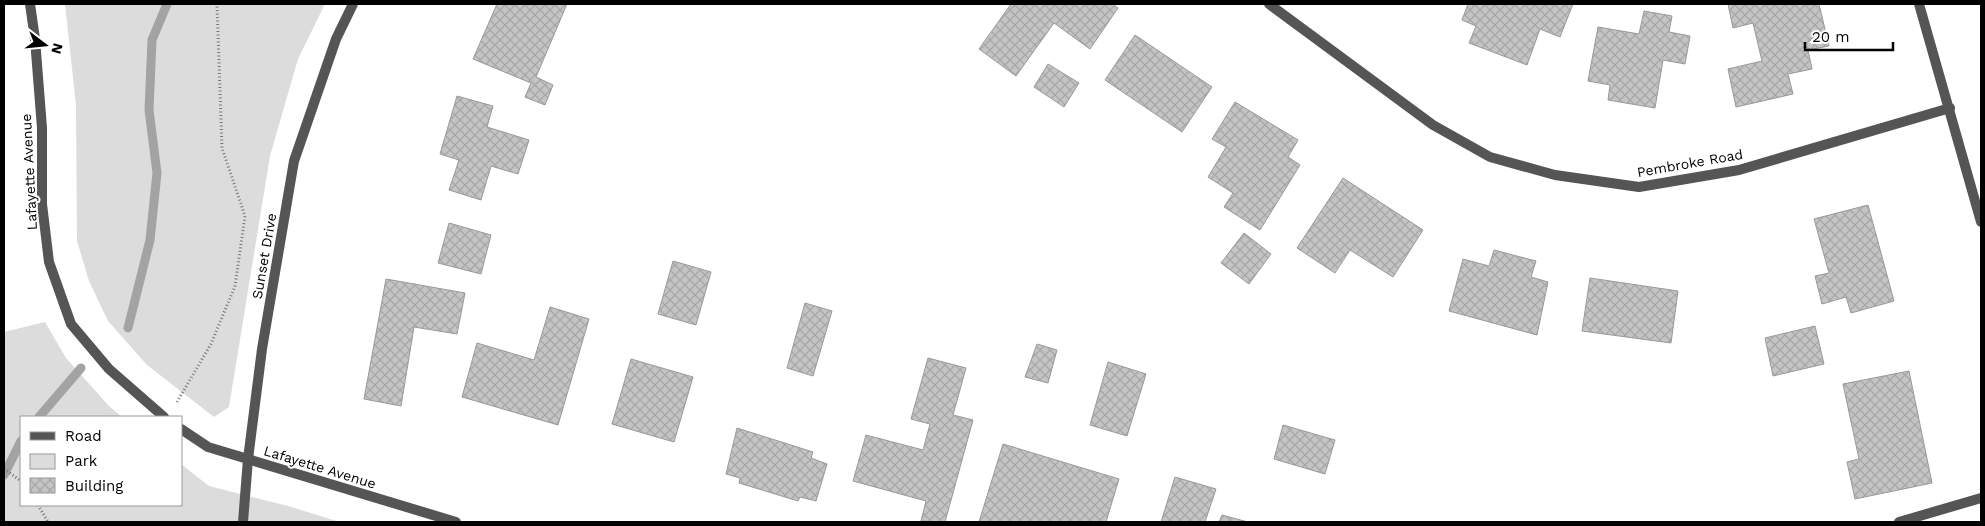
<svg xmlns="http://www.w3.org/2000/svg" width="1985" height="526" font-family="'Work Sans',sans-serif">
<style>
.green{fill:#dcdcdc}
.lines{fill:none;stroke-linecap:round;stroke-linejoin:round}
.stream{stroke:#a3a3a3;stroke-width:9}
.building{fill:url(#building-cross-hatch);stroke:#999}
.path{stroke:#777;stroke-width:3;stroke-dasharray:1 2.5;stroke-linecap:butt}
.lane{stroke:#555;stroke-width:10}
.street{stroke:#555;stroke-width:10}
.labels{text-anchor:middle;stroke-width:4;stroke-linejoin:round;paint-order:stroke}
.street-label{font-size:14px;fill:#000;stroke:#fff}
</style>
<defs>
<pattern id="building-cross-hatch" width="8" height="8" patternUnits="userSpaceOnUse" patternTransform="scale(1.25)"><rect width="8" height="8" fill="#c4c4c4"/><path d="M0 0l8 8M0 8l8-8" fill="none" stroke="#a7a7a7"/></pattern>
</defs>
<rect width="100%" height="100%" fill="#fff"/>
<g class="green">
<polygon points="65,4 325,4 298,59 270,156 229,407 214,417 147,365 108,321 89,281 77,241 76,105"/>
<polygon points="45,322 66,358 109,406 122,417 21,417 21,505 181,505 181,464 209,486 288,506 340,522 4,522 4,332"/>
</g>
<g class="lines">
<g class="stream">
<polyline points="128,328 150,240 157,173 149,110 152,40 167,4"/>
<polyline points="39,417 81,368"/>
<polyline points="4,475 21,441"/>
</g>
</g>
<g class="building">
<polygon points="497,4 567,4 536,77 553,85 545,105 525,97 531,83 473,59"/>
<polygon points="1011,4 1112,4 1118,8 1090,49 1054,23 1016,76 979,49"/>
<polygon points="1468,4 1573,4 1560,37 1540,29 1527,65 1469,43 1476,26 1462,20"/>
<polygon points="1728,4 1819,4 1829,46 1808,50 1812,69 1788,74 1793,94 1736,107 1728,69 1762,61 1753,23 1733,28"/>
<polygon points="1644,11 1672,16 1669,32 1690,36 1685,64 1663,60 1655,108 1608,100 1610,85 1588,81 1598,27 1639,34"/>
<polygon points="1135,35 1212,87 1182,132 1105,80"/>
<polygon points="1048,64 1079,83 1064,107 1034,87"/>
<polygon points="457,96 493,106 487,127 529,140 518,174 491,166 481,200 449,190 459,160 440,154"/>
<polygon points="1235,102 1298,140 1288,157 1300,165 1260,230 1224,207 1233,193 1208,177 1226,147 1212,139"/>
<polygon points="1343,178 1423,230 1393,277 1350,250 1335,273 1297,248"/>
<polygon points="1868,205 1894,301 1851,313 1846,297 1822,304 1815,276 1829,273 1814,219"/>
<polygon points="449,223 491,235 481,274 438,263"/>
<polygon points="1244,233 1271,254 1249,284 1221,263"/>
<polygon points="1494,250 1536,261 1531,277 1548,282 1537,335 1449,311 1463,259 1489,266"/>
<polygon points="673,261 711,272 696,325 658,314"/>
<polygon points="1590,278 1678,291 1671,343 1582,331"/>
<polygon points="386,279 465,293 457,334 414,327 401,406 364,399"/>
<polygon points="805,303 832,311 813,376 787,368"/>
<polygon points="550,307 589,319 558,425 462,397 477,343 534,360"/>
<polygon points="1815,326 1824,364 1773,376 1765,338"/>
<polygon points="1037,344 1057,350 1048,383 1025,377"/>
<polygon points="928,358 966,368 953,415 973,420 945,522 921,521 926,501 853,481 866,435 923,450 930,424 911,419"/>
<polygon points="631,359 693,377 674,442 612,424"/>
<polygon points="1108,362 1146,374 1127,436 1090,425"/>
<polygon points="1909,371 1932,483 1855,499 1847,462 1859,459 1843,384"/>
<polygon points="1283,425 1335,440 1325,474 1274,459"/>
<polygon points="737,428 813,452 811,458 827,464 816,501 800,497 798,501 739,483 740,478 726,474"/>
<polygon points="1003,444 1119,479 1106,522 979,522"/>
<polygon points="1175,477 1216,489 1205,522 1161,522"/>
<polygon points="1222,515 1248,522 1219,522"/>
</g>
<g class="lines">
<g class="path">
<polyline points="177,402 211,344 235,286 245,216 222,148 217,4"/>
<polyline points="4,469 21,481"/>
<polyline points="38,505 48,522"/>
</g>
<polyline class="lane" points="1899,522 1981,498"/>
<g class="street">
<polyline points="30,4 35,39 42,128 42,204 49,262 71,324 109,369 164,417"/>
<polyline points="1269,4 1433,125 1490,157 1555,175 1639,187 1739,170 1950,108"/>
<polyline points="1919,4 1981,222"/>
<polyline points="181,429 208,447 456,522"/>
<polyline points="243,522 248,459 262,349 294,161 336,39 353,4"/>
</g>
</g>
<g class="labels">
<g class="street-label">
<text transform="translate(1690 163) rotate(-10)" y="5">Pembroke Road</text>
<text transform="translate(29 172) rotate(-93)" y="5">Lafayette Avenue</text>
<text transform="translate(264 256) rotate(-80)" y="5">Sunset Drive</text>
<text transform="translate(320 467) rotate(17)" y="5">Lafayette Avenue</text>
</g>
</g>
<rect width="1985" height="526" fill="none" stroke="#000000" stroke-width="10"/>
<rect x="20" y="416" width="162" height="90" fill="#ffffff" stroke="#999999"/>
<rect x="30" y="432" width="25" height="8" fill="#555555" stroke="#999999"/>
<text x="65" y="441" font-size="15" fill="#000000">Road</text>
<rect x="30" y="454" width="25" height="15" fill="#dcdcdc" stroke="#999999"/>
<text x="65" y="466" font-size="15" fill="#000000">Park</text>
<rect x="30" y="478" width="25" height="15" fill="url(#building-cross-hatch)" stroke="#999999"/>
<text x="65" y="491" font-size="15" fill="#000000">Building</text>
<g transform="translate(45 45) rotate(106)" stroke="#ffffff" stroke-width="4" paint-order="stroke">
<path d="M0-4L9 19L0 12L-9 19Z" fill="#000000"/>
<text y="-8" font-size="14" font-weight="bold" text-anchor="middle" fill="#000000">N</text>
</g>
<path d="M1805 42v8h88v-8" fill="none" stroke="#000000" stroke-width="2.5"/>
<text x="1812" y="42" font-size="15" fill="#000000" stroke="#ffffff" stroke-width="4" paint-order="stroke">20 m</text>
</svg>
